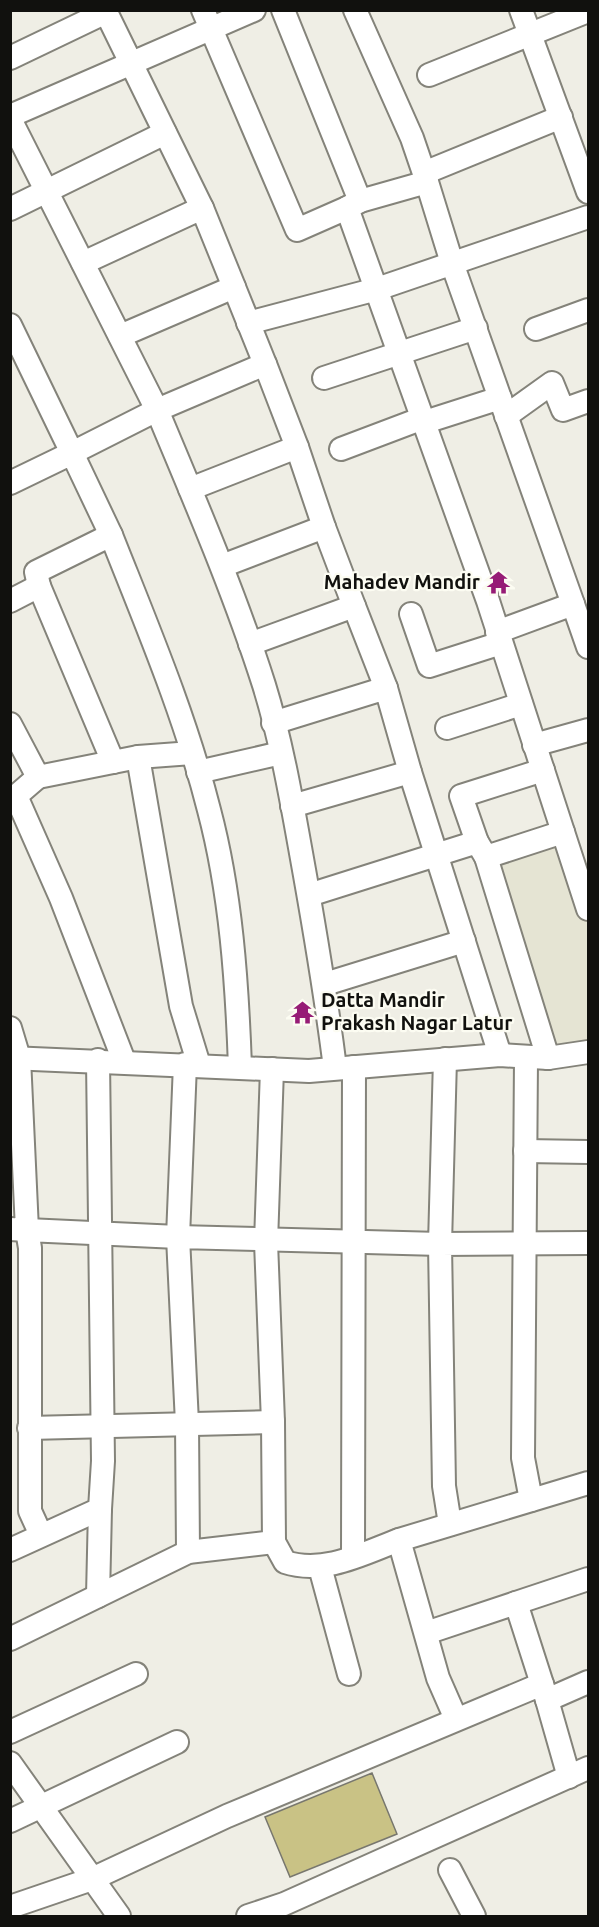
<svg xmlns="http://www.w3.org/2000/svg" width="599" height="1927" font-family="Ubuntu,sans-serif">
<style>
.built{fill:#e5e4d3}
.building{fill:#c9c285;stroke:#78776e;stroke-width:1.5}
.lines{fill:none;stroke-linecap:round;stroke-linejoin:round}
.minor-casing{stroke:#84837a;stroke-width:26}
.minor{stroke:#fff;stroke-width:22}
.labels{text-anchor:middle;stroke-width:4.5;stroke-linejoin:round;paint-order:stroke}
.poi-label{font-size:20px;font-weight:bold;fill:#11110e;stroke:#fcfcf2;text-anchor:end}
</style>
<rect width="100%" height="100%" fill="#efeee5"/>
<polygon class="built" points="563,832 588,909 588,1049 546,1052 486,857"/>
<polygon class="building" points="372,1773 397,1834 290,1877 265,1817"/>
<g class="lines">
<defs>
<g id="minor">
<polyline points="105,10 202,208"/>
<polyline points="203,10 297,230 347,208"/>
<polyline points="283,10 360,201 347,208 488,601 588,909"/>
<polyline points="355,10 412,138 427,182"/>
<polyline points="521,10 588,192"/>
<polyline points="10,58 106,12"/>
<polyline points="429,75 588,11"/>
<polyline points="10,116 254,10"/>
<polyline points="10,119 157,410 72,453 10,325"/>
<polyline points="424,173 561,117"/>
<polyline points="360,201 427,182 452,263 573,604"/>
<polyline points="10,209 165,133"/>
<polyline points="83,263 202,208 234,287"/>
<polyline points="248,323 377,289 588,217"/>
<polyline points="536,329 588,310"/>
<polyline points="120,336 234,287 265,364"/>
<polyline points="324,378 476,328"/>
<polyline points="506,416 552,383 563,410 588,401"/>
<polyline points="425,422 500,398"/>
<path d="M297 447 265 364 157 410C195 501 234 591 264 685 281 740 291 797 301 853 314 925 326 996 335 1068"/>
<polyline points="341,449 423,418"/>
<polyline points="10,483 72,453 111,535"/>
<polyline points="190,489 297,447 324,527"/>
<polyline points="222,566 324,527 354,606"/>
<path d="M39 586 36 572 111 535C147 626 185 715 209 810 231 893 237 982 240 1067"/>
<polyline points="10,601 39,586 113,762"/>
<polyline points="411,614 429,666 501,643"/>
<polyline points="497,632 573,604 588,647"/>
<polyline points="250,644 354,606 386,688"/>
<polyline points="273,723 386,688 410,772"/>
<polyline points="10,724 38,777 138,757 192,753"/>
<polyline points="447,728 521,704"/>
<polyline points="534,745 588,730"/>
<polyline points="138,757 181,1006 199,1065"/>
<polyline points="198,772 281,753"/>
<polyline points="38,777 16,796 61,898 124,1061"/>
<polyline points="292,806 410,772 500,1055"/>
<polyline points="477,842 461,796 543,770"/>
<polyline points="486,857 548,1058"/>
<polyline points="309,895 477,842 486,857 563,832"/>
<polyline points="325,984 464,941"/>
<polyline points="10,1028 19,1058 27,1230 10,1229"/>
<polyline points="10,1058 309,1071 500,1055 548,1058 588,1052"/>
<polyline points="526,1059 523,1458 531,1500"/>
<polyline points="525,1151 588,1152"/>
<polyline points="29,1428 273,1422"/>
<polyline points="450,1524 444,1486 440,1244 588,1243"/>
<polyline points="41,1535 30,1511 30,1248 27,1230 178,1237 185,1064"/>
<path d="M274 1542 285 1562C324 1575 364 1553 399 1540"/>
<polyline points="10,1550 100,1509 103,1461 98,1060"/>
<polyline points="188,1552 187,1423 178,1237 440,1244 445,1059"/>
<polyline points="353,1556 354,1067"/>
<polyline points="320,1567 349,1674"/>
<polyline points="98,1596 100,1509"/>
<polyline points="516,1603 542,1684"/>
<polyline points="426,1633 588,1579"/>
<polyline points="10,1639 188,1552 274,1542 273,1422 266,1242 272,1069"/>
<polyline points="547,1700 569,1777"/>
<polyline points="456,1719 438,1678 399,1540 588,1483"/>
<polyline points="10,1732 136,1674"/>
<polyline points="10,1763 119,1916"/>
<polyline points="10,1821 177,1742"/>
<polyline points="450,1870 474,1916"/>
<polyline points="10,1907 92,1879 227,1816 542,1684 547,1700 588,1682"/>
<polyline points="248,1916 284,1904 588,1768"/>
</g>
</defs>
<use href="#minor" class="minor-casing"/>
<use href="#minor" class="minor"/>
</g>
<defs>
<symbol id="temple-bare" viewBox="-9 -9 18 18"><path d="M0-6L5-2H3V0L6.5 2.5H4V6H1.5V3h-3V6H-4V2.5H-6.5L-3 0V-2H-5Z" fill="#961c76" stroke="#fcfcf2" stroke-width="2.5" paint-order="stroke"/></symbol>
</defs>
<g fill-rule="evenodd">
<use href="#temple-bare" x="482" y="566" width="33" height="33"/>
<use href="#temple-bare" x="286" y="996" width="33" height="33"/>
</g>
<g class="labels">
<g class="poi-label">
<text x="480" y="589">Mahadev Mandir</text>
<text x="321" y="1007" text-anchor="start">Datta Mandir<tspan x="321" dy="23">Prakash Nagar Latur</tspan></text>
</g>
</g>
<rect width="599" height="1927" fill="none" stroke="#11110e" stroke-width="24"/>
</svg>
